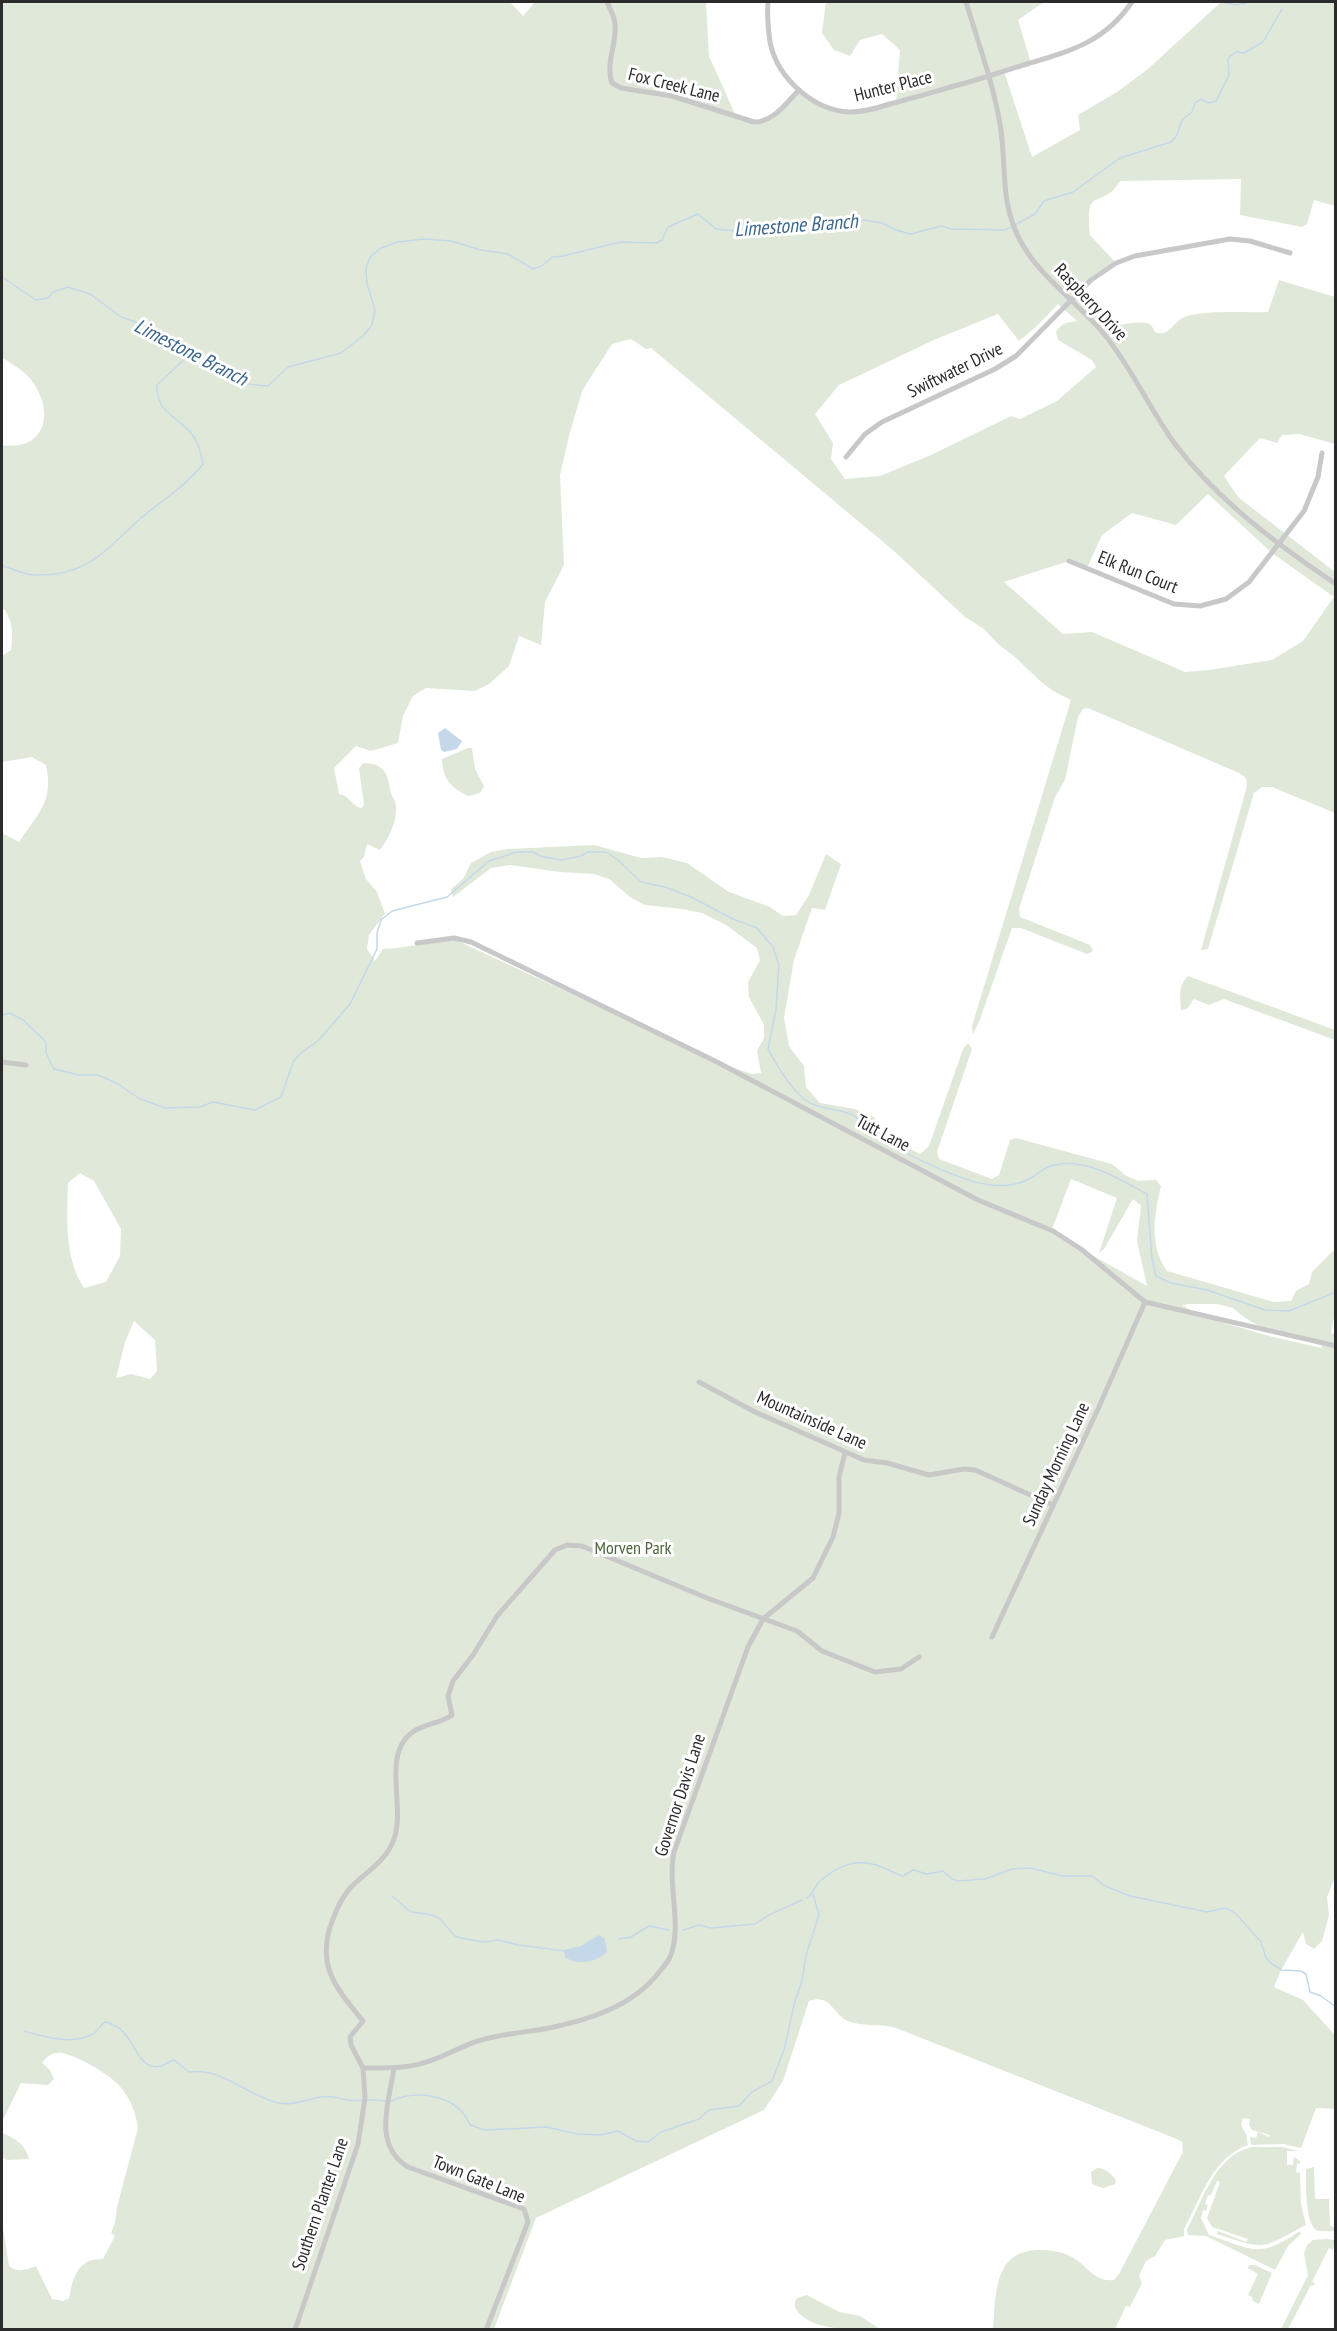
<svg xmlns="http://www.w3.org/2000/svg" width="1337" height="2331" font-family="'PT Sans Narrow',sans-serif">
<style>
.green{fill:#e0e9d9;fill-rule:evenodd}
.water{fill:#c5d8e9}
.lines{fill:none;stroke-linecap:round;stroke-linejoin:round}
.stream{stroke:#c5d8e9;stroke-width:1.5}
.street{stroke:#c8c8c8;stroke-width:5}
.labels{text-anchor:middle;stroke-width:6;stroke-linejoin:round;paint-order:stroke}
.street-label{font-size:18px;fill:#2b2b2b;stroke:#fff}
.park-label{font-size:18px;fill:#4b663a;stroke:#fff}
.water-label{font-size:20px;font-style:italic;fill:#3c668b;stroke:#fff}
</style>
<rect width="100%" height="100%" fill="#fff"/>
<g class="green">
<path d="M2 2H510L523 16 535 2H706L709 56 736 116 763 122 799 90 818 102 849 112 896 103 900 50 882 34 860 40 850 56 834 50 822 33 826 2H1044L1018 20 1031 63 1004 71 1032 157 1080 130 1078 115 1117 92 1148 69 1221 2H1335V206L1314 200 1307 224 1302 227 1240 215 1241 179 1120 181C1102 212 1084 182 1090 235L1116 263 1078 294 1111 327C1118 325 1145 319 1151 325 1153 327 1154 331 1156 333 1172 336 1173 320 1187 316 1213 310 1242 313 1268 312L1279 280 1335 297V444L1299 434 1282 435 1277 443 1260 438 1224 476 1238 497 1335 572V813L1272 787H1262L1254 793 1208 949 1201 950 1247 786 1246 778 1239 773 1088 708 1083 709 1078 717 1065 780 1055 797 1019 909 1020 917 1090 945 1093 951 1087 954 1021 928H1012L979 1022 973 1034 972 1026 1071 700 1053 691 1039 680 1015 657 998 644 984 629 965 617 894 551 651 348 646 349 631 339 612 344 582 391 569 436 560 475 564 565 545 602 541 645 519 636 509 666 489 684 475 691 426 688 413 696 403 716 398 743 371 751 356 746 334 768 339 794C349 795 352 807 362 808L364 805 359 768 363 763C386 764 387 773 391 793 392 797 396 801 396 806 397 822 389 838 380 850L367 844 364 857 360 861 366 879 377 892 385 914 369 935 367 949 375 961 383 949C408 948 432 940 458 941L717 1062 752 1074 761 1073 757 1051 764 1038V1025L749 997 748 982 760 960 757 948 726 925 702 913 682 909 645 905 630 897 609 879 594 874 560 872 510 865 491 868 453 897 451 889 463 879 471 863 491 852 508 849 594 845 641 858 662 857 687 863 729 892 770 907 783 916 796 915 809 895 826 854 841 864 825 910 812 908 794 960 784 1018 789 1046 804 1066 806 1087 820 1103 855 1109 874 1117 884 1135 920 1154 929 1146 963 1049 968 1043 972 1049 937 1152 939 1159 992 1179 999 1175 1010 1140 1016 1138 1112 1164 1125 1175 1138 1181 1156 1180 1161 1186C1154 1216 1149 1245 1167 1271L1274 1302 1291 1301 1296 1291 1309 1284 1312 1272 1335 1249V1312L1331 1333 1336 1335 1335 1877 1327 1897 1329 1915 1322 1941 1314 1949 1306 1944 1303 1932 1280 1972 1274 1987 1303 2000 1335 2035V2109L1316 2108 1301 2148 1283 2144 1251 2145 1250 2137 1256 2138 1258 2132 1269 2137 1270 2135 1252 2130 1249 2125 1250 2119 1243 2118 1241 2125 1246 2134 1248 2145C1212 2158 1201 2198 1184 2229V2236L1165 2240 1155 2256 1146 2261 1139 2276 1142 2283 1130 2307 1126 2306 1115 2329H993C996 2294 993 2250 1040 2250 1052 2250 1065 2252 1075 2259 1089 2268 1095 2282 1114 2280L1119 2274 1183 2152 1182 2142 1177 2139 896 2028C881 2023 861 2027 848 2021 832 2014 831 1993 809 2001L783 2081 764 2110 536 2218 494 2329H2V2221L9 2266C18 2273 25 2270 36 2266L52 2299 63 2301 69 2298C73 2277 78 2258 103 2259L115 2236 111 2233 115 2223 117 2207 138 2128C136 2114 131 2100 122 2089 113 2076 78 2056 62 2053 53 2052 47 2056 42 2063L50 2070 54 2079 48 2085 21 2083 2 2122 3 2133C16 2139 26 2145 29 2159L7 2160 2 2157V833L19 842C38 814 54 801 46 765L32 757 2 762V656L11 650C13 634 13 624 5 610L2 609V445C43 452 55 415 34 384 27 372 13 365 2 357ZM1058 304 1077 321C1068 322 1061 323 1056 332L1058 340 1092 360 1096 367 1057 401 1020 419 1011 416 931 455 880 476 845 479 831 459 833 443 815 414 839 385 936 339 998 314 1019 341 1037 326ZM1208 494 1272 553 1334 597 1303 641 1272 660 1209 670 1185 672 1092 632 1063 634 1004 582 1069 561 1087 568 1102 535 1132 513 1176 525ZM80 1173 94 1181 121 1229 120 1256 106 1282 84 1288C64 1258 67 1217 68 1183ZM1071 1179 1117 1198 1099 1253 1104 1249 1133 1199 1141 1206 1137 1241 1147 1286 1051 1232ZM1190 1304H1217L1233 1308 1245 1318 1262 1328 1325 1342 1321 1348 1269 1336 1228 1324 1197 1314 1182 1305ZM134 1321 155 1340 157 1371 150 1379 131 1374 116 1378 125 1342Z"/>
<path d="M468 748H472L475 769 484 786 480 793 468 796C450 787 443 779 442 759Z"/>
<path d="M1188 976 1335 1030V1040L1224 999 1209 1005 1194 999 1187 1009 1181 1010C1180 997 1178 986 1188 976Z"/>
<path d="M1252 2147H1282L1298 2151H1287V2165H1293L1294 2157 1300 2161V2163L1297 2164 1296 2172 1300 2173 1301 2204 1306 2225C1260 2249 1268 2251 1217 2234L1218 2231 1246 2242 1248 2239 1212 2227 1207 2218 1220 2182 1217 2181 1211 2195H1208L1205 2204 1208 2205 1206 2211 1203 2210 1201 2218 1209 2235C1254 2250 1258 2259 1300 2231L1301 2234 1288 2246 1275 2270 1206 2236 1188 2235 1187 2230C1202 2201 1216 2154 1252 2147Z"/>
<path d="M1314 2167 1315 2199H1329L1330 2226 1335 2227V2231C1330 2231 1321 2232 1316 2230 1305 2223 1306 2181 1306 2169Z"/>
<path d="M1097 2168C1105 2168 1111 2174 1116 2180L1115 2184 1103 2188 1092 2184 1091 2172Z"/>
<polygon points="1326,2239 1335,2240 1333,2250 1329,2248 1312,2282 1315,2283 1314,2286 1311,2285 1288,2329 1281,2329 1308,2275 1304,2254 1307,2245 1313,2240"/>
<polygon points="1249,2265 1255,2265 1272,2273 1259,2304 1253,2301 1252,2297 1248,2295 1258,2274 1248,2268"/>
<path d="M807 2295 839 2312 860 2316 880 2329C853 2330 813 2331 797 2311 794 2305 794 2303 797 2298Z"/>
</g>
<g class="water">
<polygon points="445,728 462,741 457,749 444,752 441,750 438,733"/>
<path d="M599 1935 605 1939 607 1952C598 1962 576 1966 565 1957L564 1950 581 1946Z"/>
</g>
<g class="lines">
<g class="stream">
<polyline points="1221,2 1237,5 1246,3"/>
<polyline points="1015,225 1035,214 1044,201 1073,192 1120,158 1171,142 1177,135 1182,120 1192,112 1195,103 1201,99 1208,103 1216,101 1229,75 1228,59 1230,56 1237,52 1244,53 1263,42 1282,9"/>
<polyline points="2,277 36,300 48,298 53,292 68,287 90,294 121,317 144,325 247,384 268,386 288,367 341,353 363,336 372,325 375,310 367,284 366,269 370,257 381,248 398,242 424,239 451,241 481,250 508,254 533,269 542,266 552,257 563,256 620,242 657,243 662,240 668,227 698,214 716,229 736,231 785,222 831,228 846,226 864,220 882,223 896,230 911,234 941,226 951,229 1005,230 1011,227"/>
<path d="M2 566C12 568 22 574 33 575 87 577 104 551 140 519 162 500 185 487 203 464 201 453 198 441 191 433 176 415 156 413 157 385L191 353"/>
<path d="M2 1015 10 1013 23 1020 46 1042V1053L54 1069 79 1075H98L118 1084 140 1099 166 1108 200 1107 213 1102 255 1110 281 1097 293 1062 301 1053 319 1040 350 1004 377 949V933L381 920 392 911 447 897 489 861 517 852H533L540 856 561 860 581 856 588 852H606L618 860 641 882 665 887 691 897 733 919 757 928 773 947 779 965 776 1009 768 1049C777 1065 788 1085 802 1097 817 1111 836 1107 853 1115 863 1121 868 1129 877 1136 893 1149 964 1182 985 1184 999 1187 1016 1186 1029 1179 1036 1176 1042 1169 1048 1167 1081 1154 1119 1179 1147 1194L1152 1259 1156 1276 1171 1283 1207 1290 1265 1310 1289 1311 1336 1292"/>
<polyline points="392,1896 411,1912 428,1914 439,1918 455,1936 461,1938 483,1942 499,1940 518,1945 565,1951"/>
<path d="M807 1898C814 1893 815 1885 821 1880 841 1864 857 1858 882 1867 889 1870 896 1874 903 1876L913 1870 927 1874 943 1871 952 1879 958 1881 985 1879 1012 1869 1031 1868 1063 1876H1092L1105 1886 1130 1896 1207 1912 1225 1908 1230 1910 1236 1914 1261 1942 1266 1958 1272 1964 1282 1970 1301 1971 1306 1974 1310 1992 1321 1996 1336 2007"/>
<polyline points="683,1930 699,1925 711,1928 755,1924 769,1915 802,1900"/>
<polyline points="618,1939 631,1937 649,1926 669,1930"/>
<path d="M24 2031C46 2037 69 2045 91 2035 97 2033 100 2025 105 2022 134 2028 133 2061 152 2066 161 2069 166 2062 174 2060L189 2072C222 2067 247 2096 279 2103 292 2106 308 2099 321 2097 331 2095 338 2098 347 2100 359 2102 373 2098 385 2101"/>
<path d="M391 2101C418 2089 458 2095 470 2125L485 2130 547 2127 577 2134 600 2135 618 2131 636 2141 648 2142 661 2132 699 2119 709 2110 739 2106 752 2092 772 2081 784 2050 795 2001 802 1981 806 1955 819 1915 813 1894"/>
</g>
<g class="street">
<path d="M607 2C610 9 615 17 615 25 617 45 605 63 612 83L621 88 672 96 754 122C774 122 786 103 799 90"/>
<path d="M768 2C767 15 768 29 770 42 777 78 814 111 850 112 864 112 877 108 890 104 917 97 943 89 969 82 990 76 1010 69 1030 63 1074 50 1105 41 1132 2"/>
<path d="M966 2C978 42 993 83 1000 124 1006 158 1001 194 1014 227 1031 272 1074 298 1104 334 1132 368 1149 408 1175 444 1217 500 1278 545 1336 584"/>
<polyline points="846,457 865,434 882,422 995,369 1016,356 1091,280 1116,263 1135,256 1230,239 1250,241 1290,253"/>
<polyline points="1069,561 1174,604 1200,606 1226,599 1249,582 1304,511 1318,477 1322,453"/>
<polyline points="417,943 454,938 471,942 717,1062 978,1200 1053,1231 1081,1249 1145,1302 1336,1346"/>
<polyline points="2,1062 26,1065"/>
<polyline points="699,1382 755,1412 864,1460 887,1463 929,1475 964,1469 975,1470 1053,1505"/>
<polyline points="992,1637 1098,1409 1145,1302"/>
<path d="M363 2068C388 2068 411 2069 435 2059 452 2053 467 2043 485 2039 504 2034 525 2032 544 2029 586 2021 633 2007 660 1971 663 1967 668 1962 670 1957 683 1927 667 1885 674 1852L748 1647 763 1619 813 1578 833 1537 839 1513V1477L845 1453"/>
<path d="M394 2068C389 2102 372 2145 408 2167L524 2209 528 2222 486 2330"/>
<path d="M295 2330 358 2144 365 2098 363 2068 351 2045 350 2037 363 2021C335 1987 315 1964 333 1919 337 1908 343 1896 351 1887 365 1873 383 1863 392 1844 408 1811 381 1759 410 1734 421 1724 440 1724 452 1715L448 1696 453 1681 473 1655 497 1616 555 1550 567 1545 582 1546 707 1598 797 1631 822 1651 875 1672 901 1669 919 1657"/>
</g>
</g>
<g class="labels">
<g class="street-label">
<text transform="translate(674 85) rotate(14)" y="6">Fox Creek Lane</text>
<text transform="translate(893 86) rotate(-14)" y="6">Hunter Place</text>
<text transform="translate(1091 302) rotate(47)" y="6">Raspberry Drive</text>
<text transform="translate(955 370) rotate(-26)" y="6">Swiftwater Drive</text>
<text transform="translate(1138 572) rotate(22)" y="6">Elk Run Court</text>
<text transform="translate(883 1133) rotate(28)" y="6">Tutt Lane</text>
<text transform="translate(812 1420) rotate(24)" y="6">Mountainside Lane</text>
<text transform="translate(1056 1464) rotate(-65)" y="6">Sunday Morning Lane</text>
<text transform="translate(680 1795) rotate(-72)" y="6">Governor Davis Lane</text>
<text transform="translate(479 2179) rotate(22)" y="6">Town Gate Lane</text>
<text transform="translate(320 2204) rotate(-71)" y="6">Southern Planter Lane</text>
</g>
<g class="park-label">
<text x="633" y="1554">Morven Park</text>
</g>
<g class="water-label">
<text transform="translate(796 225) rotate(-4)" y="7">Limestone Branch</text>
<text transform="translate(191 352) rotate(27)" y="7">Limestone Branch</text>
</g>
</g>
<rect width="1337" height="2331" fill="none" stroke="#2b2b2b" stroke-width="6"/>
</svg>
